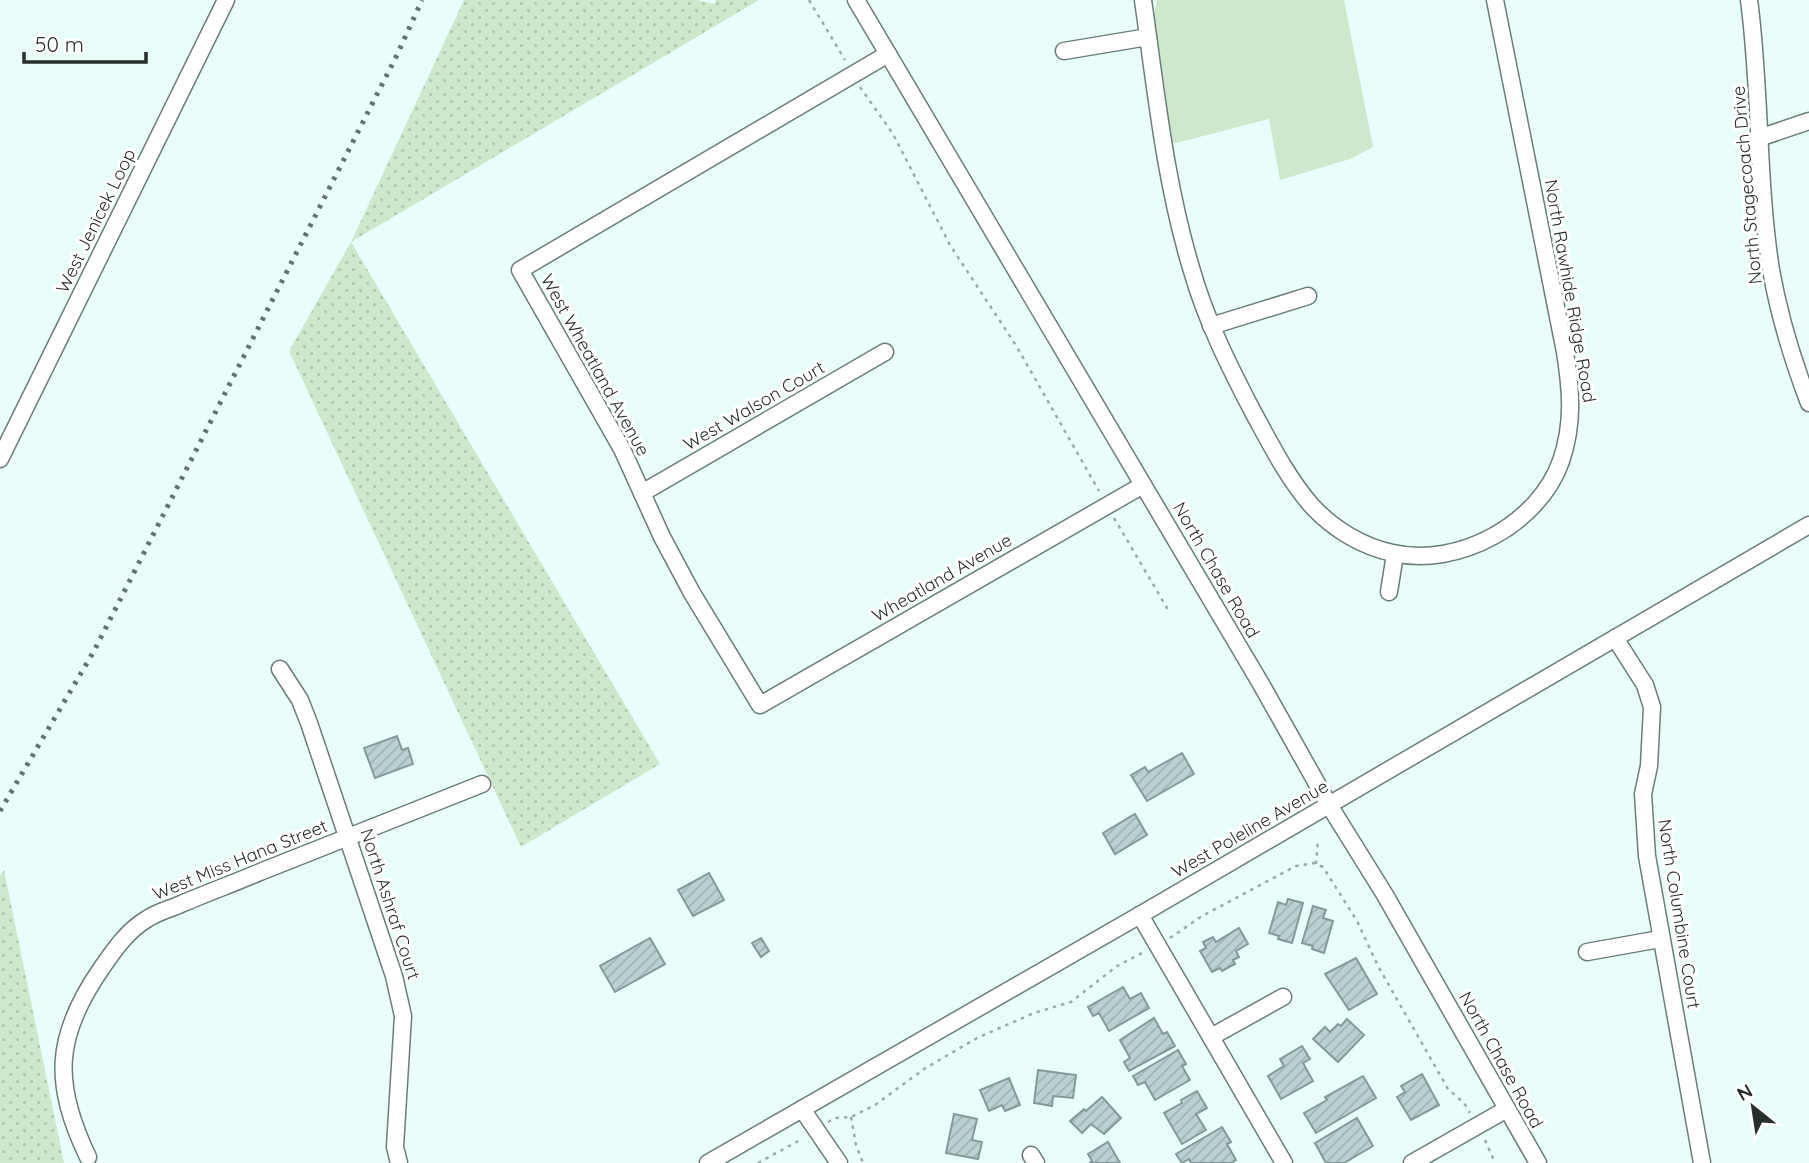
<svg xmlns="http://www.w3.org/2000/svg" width="1809" height="1163" font-family="Quicksand,sans-serif">
<style>
.grass{fill:url(#grass-dots)}
.park{fill:#cde8cd}
.building{fill:url(#building-hatch);stroke:#849999;stroke-width:2}
.lines{fill:none;stroke-linecap:round;stroke-linejoin:round}
.minor-casing{stroke:#6a7d79;stroke-width:19}
.path{stroke:#9caba8;stroke-width:2.5;stroke-dasharray:3.5 5;stroke-linecap:butt}
.minor{stroke:#fff;stroke-width:16}
.rail{stroke:#64716e;stroke-width:5;stroke-dasharray:3.5 7;stroke-linecap:butt}
.labels{text-anchor:middle;stroke-width:6;stroke-linejoin:round;paint-order:stroke}
.street-label{font-size:18px;fill:#272f2d;stroke:#fff}
</style>
<defs>
<pattern id="grass-dots" width="8" height="8" patternUnits="userSpaceOnUse" patternTransform="scale(1.75)"><rect width="8" height="8" fill="#cde8cd"/><path d="M2 2h.1M6 6h.1" fill="none" stroke="#b0c7b0" stroke-width="1.8" stroke-linecap="round"/></pattern>
<pattern id="building-hatch" width="6" height="6" patternUnits="userSpaceOnUse" patternTransform="scale(1.75)"><rect width="6" height="6" fill="#bad0d1"/><path d="M-1 1l2-2M0 6l6-6M5 7l2-2" fill="none" stroke="#a0b3b4"/></pattern>
</defs>
<rect width="100%" height="100%" fill="#e9fefa"/>
<g class="grass">
<polygon points="464,0 697,0 715,4 716,0 759,0 351,242 660,764 521,847 289,351 351,242"/>
<polygon points="4,870 64,1163 0,1163 0,876"/>
</g>
<polygon class="park" points="1157,0 1344,0 1373,147 1350,159 1280,180 1269,119 1172,144 1154,13"/>
<g class="building">
<polygon points="397,736 402,750 408,748 413,764 375,778 364,748"/>
<polygon points="1182,753 1194,774 1147,801 1131,775 1145,767 1148,772"/>
<polygon points="1135,814 1147,835 1115,854 1103,833"/>
<polygon points="709,873 724,900 693,916 678,890"/>
<polygon points="1288,899 1303,903 1292,943 1278,939 1279,936 1269,933 1278,902 1286,905"/>
<polygon points="1313,906 1326,910 1323,918 1333,921 1324,953 1312,949 1313,946 1302,943"/>
<polygon points="1239,928 1248,944 1236,951 1239,957 1233,960 1235,964 1222,971 1220,968 1212,972 1200,951 1206,948 1203,942 1213,937 1216,942"/>
<polygon points="650,938 665,964 615,992 600,966"/>
<polygon points="761,938 769,951 761,957 752,943"/>
<polygon points="1356,958 1377,994 1349,1010 1325,974"/>
<polygon points="1123,987 1130,999 1141,993 1149,1008 1109,1031 1099,1013 1093,1016 1088,1007"/>
<polygon points="1154,1018 1163,1034 1167,1032 1175,1046 1129,1071 1124,1062 1130,1058 1120,1040"/>
<polygon points="1347,1019 1364,1035 1338,1062 1313,1039 1325,1027 1330,1032 1338,1024 1341,1026"/>
<polygon points="1302,1046 1310,1059 1303,1063 1313,1081 1281,1099 1268,1076 1284,1066 1280,1059"/>
<polygon points="1178,1050 1186,1064 1182,1066 1190,1080 1155,1100 1145,1082 1138,1085 1133,1076"/>
<polygon points="1038,1070 1076,1075 1073,1098 1053,1096 1052,1106 1034,1103"/>
<polygon points="1422,1074 1439,1105 1411,1120 1397,1097 1405,1092 1401,1086"/>
<polygon points="1363,1076 1376,1098 1316,1133 1304,1113 1327,1100 1325,1097"/>
<polygon points="1009,1078 1020,1105 1005,1111 1002,1105 989,1111 980,1090"/>
<polygon points="1197,1091 1207,1108 1196,1114 1206,1130 1182,1144 1164,1113 1182,1103 1181,1100"/>
<polygon points="1102,1097 1121,1118 1104,1134 1091,1124 1082,1133 1070,1121 1084,1109 1086,1111"/>
<polygon points="954,1114 977,1119 972,1140 982,1142 978,1159 946,1153"/>
<polygon points="1357,1118 1373,1146 1344,1163 1326,1163 1315,1143"/>
<polygon points="1222,1127 1231,1142 1227,1144 1236,1160 1232,1163 1191,1163 1189,1159 1182,1163 1176,1154"/>
<polygon points="1108,1142 1120,1163 1090,1163 1092,1161 1088,1154"/>
</g>
<g class="lines">
<defs>
<g id="minor">
<polyline points="856,0 1261,684 1329,805 1385,895 1538,1163"/>
<path d="M1143 0C1156 91 1165 183 1192 271 1206 320 1229 366 1253 412 1270 443 1288 479 1312 506 1333 529 1363 547 1393 553 1458 568 1539 524 1561 461 1574 423 1571 390 1565 352L1495 0"/>
<path d="M1749 0C1761 89 1757 181 1771 270 1779 315 1793 361 1809 403"/>
<polyline points="1064,51 1148,37"/>
<polyline points="888,54 520,270 622,449 662,537 692,593 760,705 1143,485"/>
<polyline points="1759,138 1809,121"/>
<polyline points="1211,326 1308,296"/>
<polyline points="0,459 226,0"/>
<polyline points="642,493 885,352"/>
<polyline points="1389,592 1395,554"/>
<polyline points="1615,638 1645,685 1652,707 1649,766 1643,794 1647,856 1702,1163"/>
<polyline points="280,669 300,700 309,723 394,976 403,1016 395,1147 399,1163"/>
<polyline points="1140,915 1284,1163"/>
<polyline points="1587,952 1660,939"/>
<polyline points="1211,1037 1283,997"/>
<polyline points="802,1109 839,1163"/>
<polyline points="1031,1155 1036,1163"/>
<path d="M88 1157C53 1084 54 1037 101 969 114 950 127 931 147 919 157 912 170 909 181 904 207 893 234 883 260 872 334 843 408 814 482 784"/>
<polyline points="708,1163 1140,915 1809,525"/>
<polyline points="1412,1163 1507,1109"/>
</g>
</defs>
<use href="#minor" class="minor-casing"/>
<g class="path">
<polyline points="809,0 845,60"/>
<polyline points="860,87 893,134 950,245 1017,347 1099,491"/>
<polyline points="1114,518 1170,613"/>
<polyline points="1316,864 1318,840"/>
<polyline points="1170,938 1202,916 1296,866 1314,863 1323,867 1357,921 1378,966 1448,1089 1464,1103 1470,1113"/>
<polyline points="851,1117 856,1145 863,1163"/>
<polyline points="828,1122 835,1118 851,1117 875,1105 924,1069 977,1038 1034,1013 1071,1002 1117,966 1142,953"/>
<polyline points="1485,1140 1495,1163"/>
<polyline points="758,1163 802,1139"/>
</g>
<use href="#minor" class="minor"/>
<polyline class="rail" points="0,811 94,651 397,55 422,0"/>
</g>
<g class="labels">
<g class="street-label">
<text transform="translate(1747 185) rotate(-95)" y="6">North Stagecoach Drive</text>
<text transform="translate(96 221) rotate(-64)" y="6">West Jenicek Loop</text>
<text transform="translate(1570 291) rotate(80)" y="6">North Rawhide Ridge Road</text>
<text transform="translate(595 365) rotate(61)" y="6">West Wheatland Avenue</text>
<text transform="translate(754 406) rotate(-30)" y="6">West Walson Court</text>
<text transform="translate(1216 570) rotate(60)" y="6">North Chase Road</text>
<text transform="translate(942 578) rotate(-30)" y="6">Wheatland Avenue</text>
<text transform="translate(1250 829) rotate(-30)" y="6">West Poleline Avenue</text>
<text transform="translate(240 860) rotate(-22)" y="6">West Miss Hana Street</text>
<text transform="translate(390 904) rotate(72)" y="6">North Ashraf Court</text>
<text transform="translate(1679 914) rotate(81)" y="6">North Columbine Court</text>
<text transform="translate(1501 1060) rotate(61)" y="6">North Chase Road</text>
</g>
</g>
<g transform="translate(1753 1107) rotate(330)" stroke="#ffffff" stroke-width="5" paint-order="stroke">
<path d="M0-5L12 26L0 18L-12 26Z" fill="#272f2d"/>
<text y="-10" font-size="19" font-weight="bold" text-anchor="middle" fill="#272f2d">N</text>
</g>
<path d="M24 52v10h122v-10" fill="none" stroke="#272f2d" stroke-width="3.5"/>
<text x="35" y="52" font-size="21" fill="#272f2d" stroke="#ffffff" stroke-width="5" paint-order="stroke">50 m</text>
</svg>
